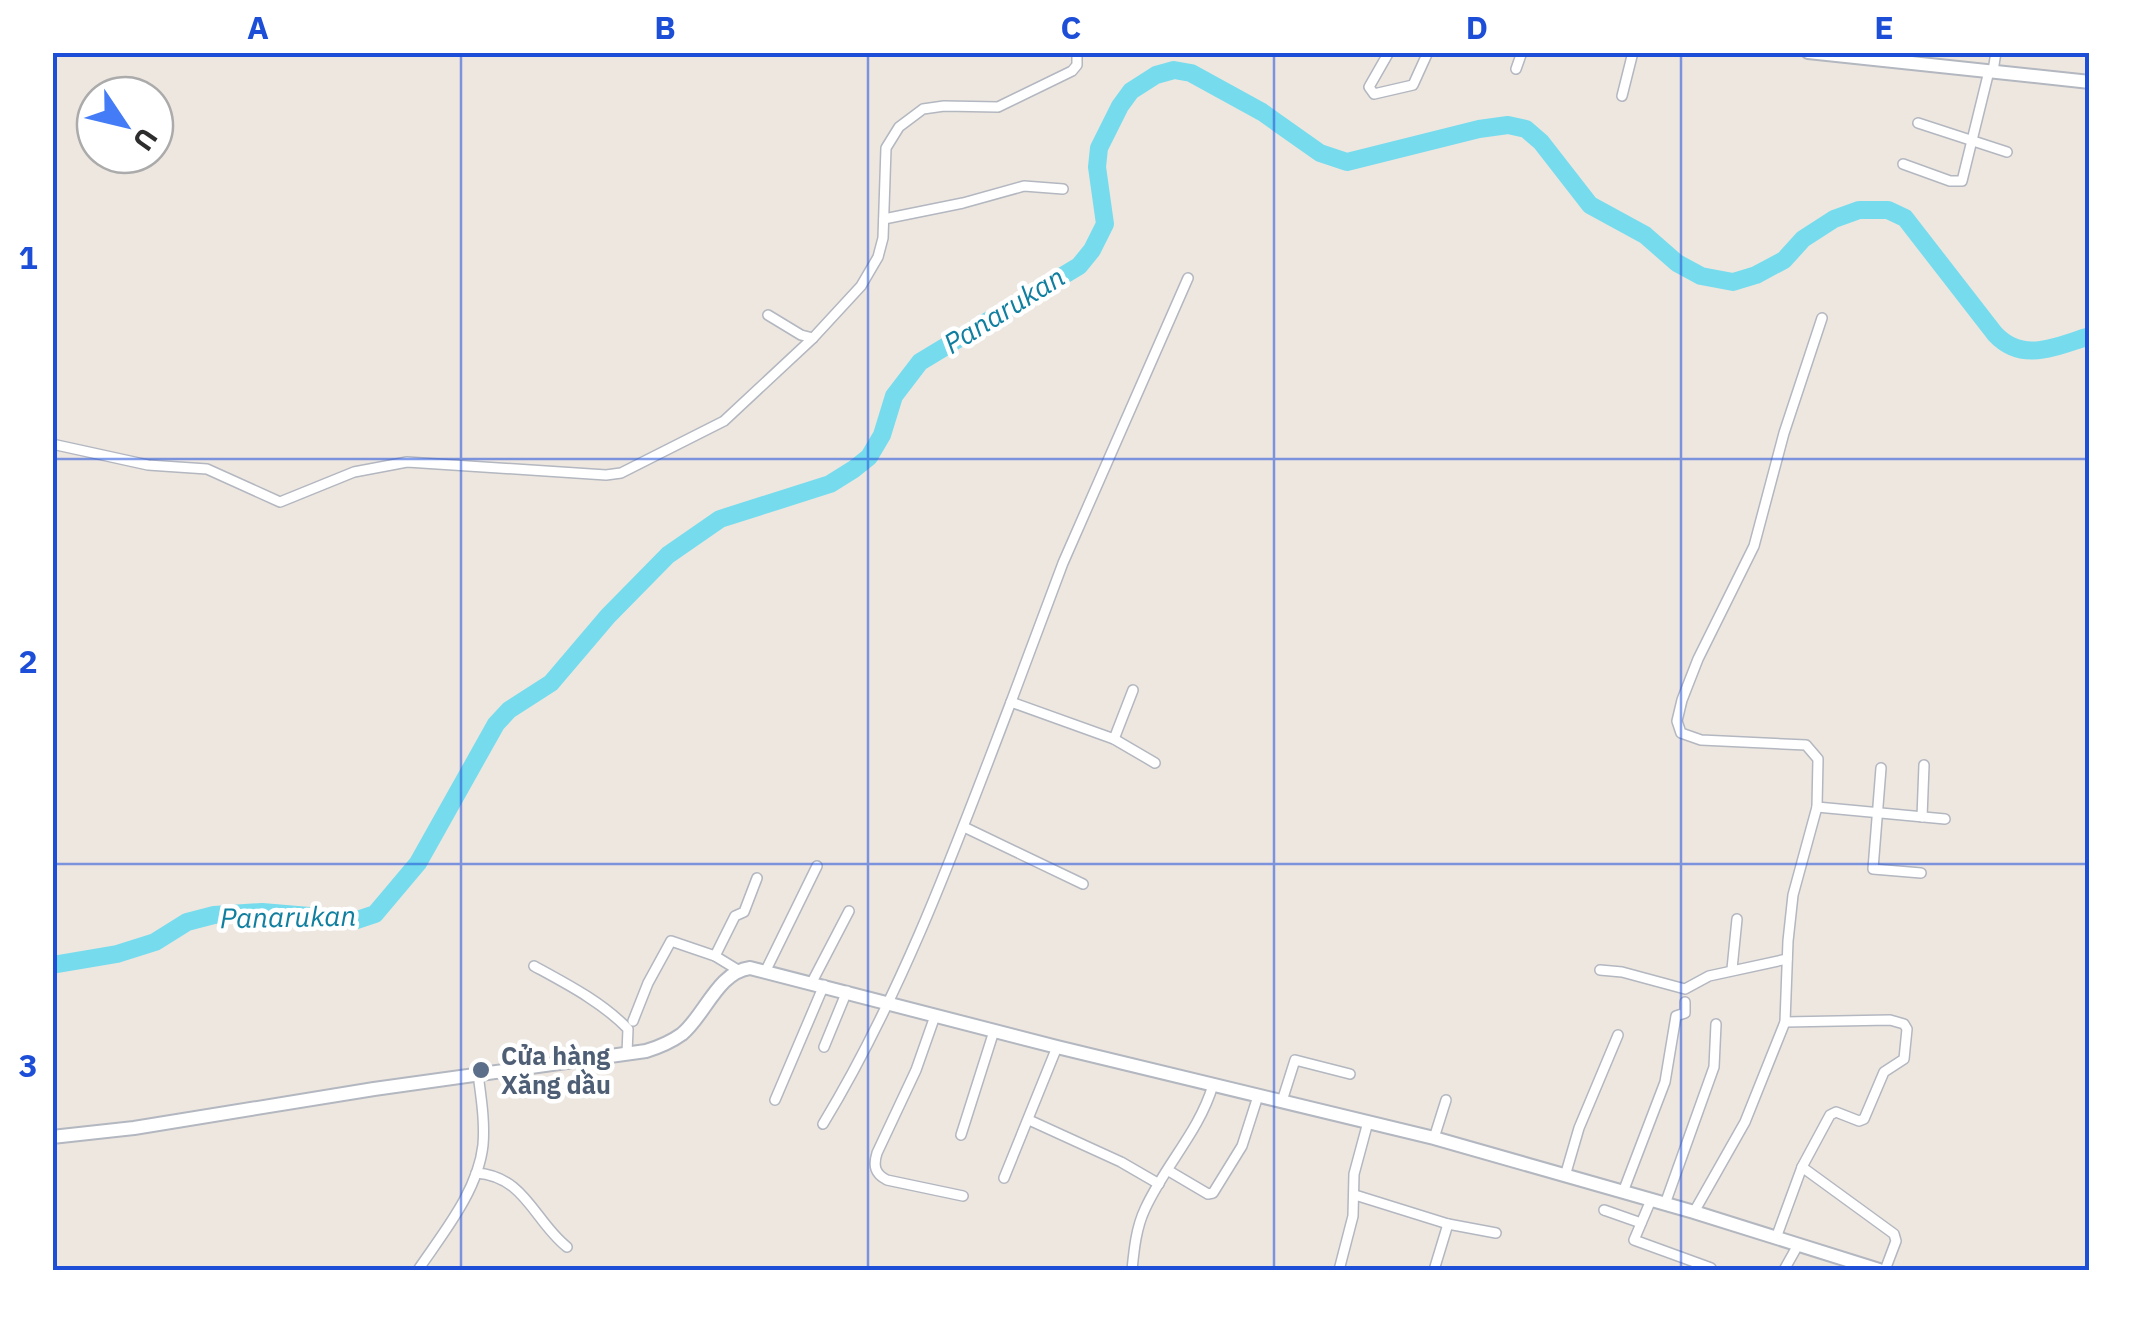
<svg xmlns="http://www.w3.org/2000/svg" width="2142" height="1323" font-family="'IBM Plex Sans',sans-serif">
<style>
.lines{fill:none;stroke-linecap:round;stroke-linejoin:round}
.river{stroke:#76dced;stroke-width:18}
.street-casing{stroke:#b3b7c0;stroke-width:12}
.secondary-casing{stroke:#b3b7c0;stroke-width:16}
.street{stroke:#fff;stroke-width:9}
.secondary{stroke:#fff;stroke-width:12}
.grid{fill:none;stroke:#1d4ed8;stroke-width:2.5;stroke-opacity:0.55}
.service-dot{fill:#5c6f8a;stroke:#fff;stroke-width:4}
.labels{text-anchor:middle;stroke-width:9;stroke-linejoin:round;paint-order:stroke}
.service-label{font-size:25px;font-weight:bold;fill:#4e5e75;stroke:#fff;text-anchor:start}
.water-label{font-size:28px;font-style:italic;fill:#107f9f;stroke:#fff}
.neatline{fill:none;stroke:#1d4ed8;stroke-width:4}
.grid-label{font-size:32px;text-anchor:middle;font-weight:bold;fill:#1d4ed8}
</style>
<rect width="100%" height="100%" fill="#eee7e0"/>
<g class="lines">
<path class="river" d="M52 965 117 954 155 942 187 922 214 915 262 912 357 920 375 914 418 863 496 724 509 710 551 683 608 616 668 555 720 519 830 484 854 469 869 457 882 435 894 396 920 362 1079 266 1092 250 1105 224 1097 167 1099 148 1120 106 1131 91 1156 75 1174 70 1191 73 1262 112 1320 153 1347 162 1479 129 1508 125 1526 129 1541 142 1590 205 1645 235 1677 263 1701 276 1733 282 1756 275 1784 260 1803 239 1834 219 1859 210H1888L1905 218 1995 334C2023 364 2056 346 2090 336"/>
<defs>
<g id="street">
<polyline points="1389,52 1369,87 1374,94 1413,85 1428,52"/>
<polyline points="1516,69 1522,52"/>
<polyline points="1993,71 1996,52"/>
<polyline points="1622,96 1633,52"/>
<polyline points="1918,123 2007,152"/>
<polyline points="1903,164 1950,181 1962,181 1989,71"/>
<polyline points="884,219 963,203 1024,186 1063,189"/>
<polyline points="768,315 801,335 813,338"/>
<polyline points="52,444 148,465 207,469 280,502 354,472 407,462 606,475 621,473 724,421 813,338 861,286 878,257 883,238 886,148 899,127 923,109 944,106 998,107 1072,71 1077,65 1077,52"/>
<polyline points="1011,702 1063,563 1188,278"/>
<polyline points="1114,739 1133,690"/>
<polyline points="1881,768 1873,869 1921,873"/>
<polyline points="1817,807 1945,819"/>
<polyline points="1922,817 1924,765"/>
<polyline points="964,827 1083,884"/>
<polyline points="715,956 735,916 744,912 757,878"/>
<path d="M534 966C567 984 602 1002 628 1029L627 1053"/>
<polyline points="1732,969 1737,919"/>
<polyline points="766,970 817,866"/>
<polyline points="1600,970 1622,972 1685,989 1709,976 1787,959"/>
<polyline points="812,982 849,911"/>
<path d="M935 1016 916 1070 877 1153C873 1166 875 1174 887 1180L963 1196"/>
<polyline points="633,1021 648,983 671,941 715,956 738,970"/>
<polyline points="824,1047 847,991"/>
<polyline points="775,1100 824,985"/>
<polyline points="1282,1101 1295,1060 1350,1074"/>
<polyline points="1029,1120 1121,1162 1159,1184"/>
<path d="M823 1124C903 992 956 846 1011 702L1114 739 1155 763"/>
<polyline points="961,1135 994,1031"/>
<polyline points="1434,1138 1446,1100"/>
<polyline points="1802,1167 1894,1234 1896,1241 1885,1270"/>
<polyline points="1169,1171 1208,1194 1213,1193 1242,1146 1258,1096"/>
<path d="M476 1173C525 1176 534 1221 567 1247"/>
<polyline points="1565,1176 1579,1128 1618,1035"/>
<polyline points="1004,1178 1057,1047"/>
<polyline points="1623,1192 1665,1082 1676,1016 1685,1013 1685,1002"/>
<polyline points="1355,1195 1448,1224 1434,1270"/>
<polyline points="1651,1200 1634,1240 1711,1268"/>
<polyline points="1665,1204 1714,1067 1716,1024"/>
<polyline points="1604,1210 1641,1223"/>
<polyline points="1694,1212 1745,1122 1785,1022 1788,941 1793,895 1817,807 1818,759 1806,745 1701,740 1681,733 1677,721 1682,700 1698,659 1754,546 1784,433 1822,318"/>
<polyline points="1448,1224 1496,1233"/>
<polyline points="1776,1238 1802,1167 1830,1115 1836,1112 1859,1121 1864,1119 1884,1072 1904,1059 1907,1029 1904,1024 1890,1020 1785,1022"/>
<path d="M418 1270C443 1233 478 1191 483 1145 485 1121 481 1097 478 1074"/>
<path d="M1132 1270C1134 1250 1136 1228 1145 1209 1165 1165 1199 1132 1213 1085"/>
<polyline points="1339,1270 1353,1216 1354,1174 1368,1122"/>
<polyline points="1784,1270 1798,1245"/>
</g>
<g id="secondary">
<polyline points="1808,52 2090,82"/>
<path d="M52 1137 134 1128 374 1089 646 1051C659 1047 671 1042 682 1034 705 1015 718 972 750 968L1057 1047 1434 1138 1694 1212 1879 1270"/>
</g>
</defs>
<use href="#street" class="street-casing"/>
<use href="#secondary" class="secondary-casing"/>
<use href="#street" class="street"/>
<use href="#secondary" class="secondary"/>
</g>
<path class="grid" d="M461 52V1270M868 52V1270M1274 52V1270M1681 52V1270M52 459H2090M52 864H2090"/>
<circle class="service-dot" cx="481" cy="1070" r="10"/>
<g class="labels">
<g class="service-label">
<text x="501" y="1065">Cửa hàng<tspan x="501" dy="29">Xăng dầu</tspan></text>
</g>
<g class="water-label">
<text transform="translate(1004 310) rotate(-32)" y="10">Panarukan</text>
<text transform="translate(288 917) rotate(-1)" y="10">Panarukan</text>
</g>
</g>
<rect width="2142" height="1323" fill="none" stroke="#ffffff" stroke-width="110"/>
<g transform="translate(125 125) rotate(125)"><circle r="48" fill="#ffffff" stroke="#ababab" stroke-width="2.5"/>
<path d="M0-8L18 38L0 25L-18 38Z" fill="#447cf7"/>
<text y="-15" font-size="28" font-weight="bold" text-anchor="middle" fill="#2d2d2d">U</text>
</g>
<rect x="55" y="55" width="2032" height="1213" class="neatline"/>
<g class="grid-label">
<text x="258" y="39">A</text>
<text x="665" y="39">B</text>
<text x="1071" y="39">C</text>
<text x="1477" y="39">D</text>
<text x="1884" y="39">E</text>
<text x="28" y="269">1</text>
<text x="28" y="673">2</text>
<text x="28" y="1077">3</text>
</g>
</svg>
